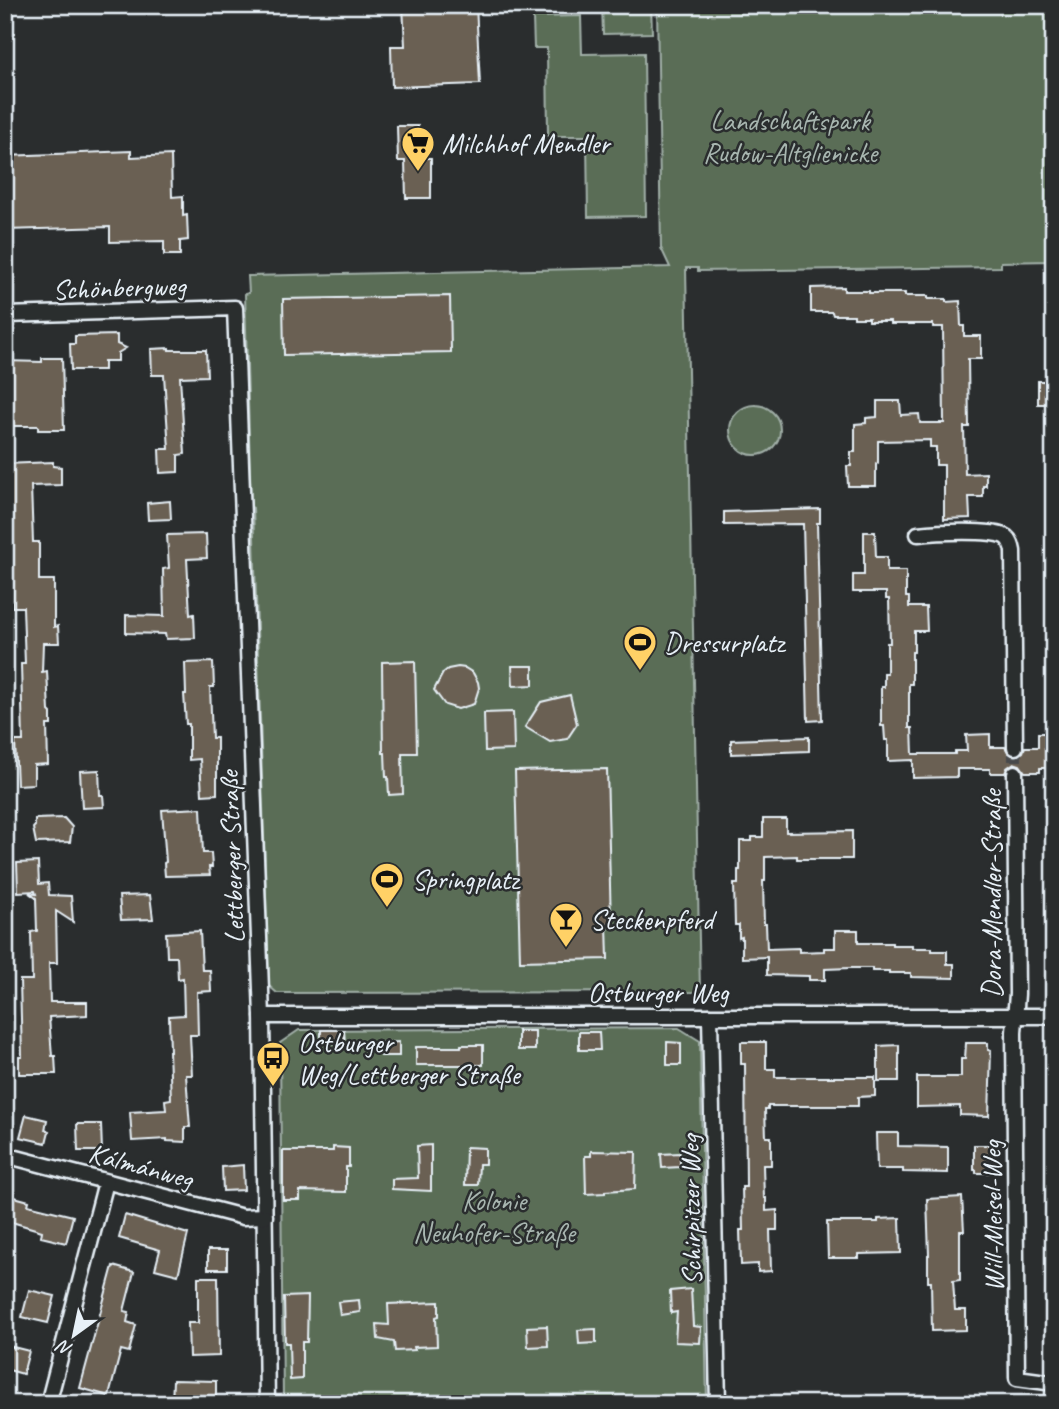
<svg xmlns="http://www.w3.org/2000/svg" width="1059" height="1409" font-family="Caveat,sans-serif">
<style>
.green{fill:#5a6d57;stroke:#a1afa8;stroke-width:2}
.building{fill:#6b6052;stroke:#e8f1f8;stroke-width:2}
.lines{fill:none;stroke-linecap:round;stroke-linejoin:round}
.minor-tunnel{stroke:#464a4c;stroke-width:14;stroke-dasharray:14 7;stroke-linecap:butt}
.minor-casing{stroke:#e8f1f8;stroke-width:19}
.minor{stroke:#2a2d2e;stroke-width:14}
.labels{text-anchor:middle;stroke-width:5;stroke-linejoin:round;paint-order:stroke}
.park-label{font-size:28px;fill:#a8b6b0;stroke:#2a2d2e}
.poi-label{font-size:28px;fill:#e8f1f8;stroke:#2a2d2e;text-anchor:start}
.street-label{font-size:28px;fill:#e8f1f8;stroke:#2a2d2e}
</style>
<rect width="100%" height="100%" fill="#2a2d2e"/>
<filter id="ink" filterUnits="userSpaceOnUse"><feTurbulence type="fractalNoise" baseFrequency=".0143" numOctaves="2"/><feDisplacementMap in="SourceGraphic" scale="14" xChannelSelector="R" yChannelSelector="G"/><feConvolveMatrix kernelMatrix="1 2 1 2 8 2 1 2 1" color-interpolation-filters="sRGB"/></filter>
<g filter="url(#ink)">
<g class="green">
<polygon points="602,5 651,5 652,33 603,34"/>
<polygon points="657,5 1054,5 1054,261 1001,262 1001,267 698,271 698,268 686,268 700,992 277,993 269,986 253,508 251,507 245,294 249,293 248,276 670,267 661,248"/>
<polygon points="581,16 582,54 644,53 646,216 588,217 587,136 548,136 547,48 534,48 533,17"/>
<circle cx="755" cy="430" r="25"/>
<polygon points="679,1028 700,1041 707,1404 283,1404 280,1043 299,1030"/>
</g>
<g class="building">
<polygon points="403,5 476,5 480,84 392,87 391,46 405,46"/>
<polygon points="397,126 418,126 419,158 431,158 431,198 406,198 405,161 398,161"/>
<polygon points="131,151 131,157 171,155 172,197 183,196 183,216 187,215 188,240 180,241 180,255 164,255 164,241 110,242 110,227 5,230 5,156"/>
<polygon points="844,287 844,291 869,291 869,293 905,293 905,296 928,296 928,299 946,299 946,302 960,301 961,326 964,326 964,336 981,336 981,359 968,359 969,427 964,427 965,474 986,473 986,486 983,486 983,497 969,497 970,518 944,519 944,465 936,465 936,447 930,447 930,440 878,441 878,463 876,464 876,486 848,486 847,466 851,466 851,452 855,452 855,424 866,423 866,418 877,417 877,401 900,401 901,415 919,414 920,423 944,423 943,327 933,327 933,324 890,324 890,321 869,321 869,318 854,318 854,315 833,315 832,312 811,312 811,288"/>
<polygon points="450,296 451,352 284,355 283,299"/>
<polygon points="117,335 117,344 126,348 118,353 118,361 104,361 104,370 71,370 70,344 75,344 75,336"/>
<polygon points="169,348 169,350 206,350 207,376 180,377 185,454 178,455 178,472 160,473 159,449 169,449 164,375 152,375 151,349"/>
<polygon points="42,358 62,358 64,430 38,430 38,426 5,426 5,361 42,362"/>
<rect x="1038" y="381" width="16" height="23"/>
<polygon points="53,462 53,466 61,467 61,485 31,486 33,542 39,542 39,580 54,580 54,627 58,626 59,643 43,643 42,672 47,671 49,711 51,713 51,725 47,725 48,764 34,765 34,784 17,785 15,741 23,741 21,664 25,664 23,607 12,607 12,566 9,485 5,485 5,464"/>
<polygon points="170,501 171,519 148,520 147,503"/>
<polygon points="820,509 820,523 817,523 822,720 808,721 803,524 724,525 724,512"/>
<polygon points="864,532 875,532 876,557 887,557 887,571 906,571 906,597 909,597 909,607 926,607 927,631 914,631 914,652 912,652 912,684 909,684 909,728 912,728 913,754 955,754 955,751 967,751 966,735 990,734 990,747 1005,747 1010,755 1016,757 1023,752 1025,747 1038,747 1038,733 1054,733 1054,768 1040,768 1040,772 1025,772 1020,765 1014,763 1007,768 1005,773 990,773 990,769 957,769 957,777 913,778 913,760 888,761 888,740 885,740 884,726 881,726 881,687 884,687 884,673 887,673 887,643 890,643 889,599 886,599 886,592 853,592 853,575 864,575"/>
<polygon points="206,534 207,558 187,559 190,615 194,614 195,638 166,639 165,634 126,633 126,615 164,616 163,569 169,568 167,535"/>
<polygon points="415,661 417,753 402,753 403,794 389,795 388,777 386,777 385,753 383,753 382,662"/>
<polygon points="213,662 214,687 210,687 212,738 217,738 217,794 202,795 200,759 189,760 189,724 186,724 184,694 186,694 185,663"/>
<polygon points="512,666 533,666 533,685 513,686"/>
<polygon points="458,667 465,668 473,673 478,682 479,688 474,704 458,709 445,705 434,690 443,673 448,669"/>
<polygon points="570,695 577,724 567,739 550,742 525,727 541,702"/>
<polygon points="513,712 514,750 485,751 484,713"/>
<polygon points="809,737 809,751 731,754 731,740"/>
<polygon points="607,769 611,924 607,924 608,959 520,961 515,771"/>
<polygon points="99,770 100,795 103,795 104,807 82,808 80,771"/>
<polygon points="201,808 203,853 211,853 212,867 209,867 210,875 165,876 164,863 166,862 162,810"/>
<polygon points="64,818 72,827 70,842 36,843 33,828 35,826 35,819"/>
<polygon points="763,819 786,819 786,832 852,831 852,859 797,859 797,856 765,857 765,881 763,881 764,924 766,924 767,949 799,948 799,952 824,951 824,948 835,948 835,930 858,930 858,943 892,943 892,945 912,945 912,948 932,948 932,951 947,951 947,964 954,964 954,978 911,977 911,973 889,973 889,971 872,971 872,968 850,968 825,969 825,980 809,980 809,976 767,975 767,957 742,958 742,937 739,938 739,925 735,925 734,884 738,884 738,870 740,870 740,841 752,841 752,837 763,837"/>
<polygon points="38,862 39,884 48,883 49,895 71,896 73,922 56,911 57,963 49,963 50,1002 87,1002 87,1015 49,1017 52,1056 55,1056 56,1074 19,1074 19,1057 22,1057 20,980 32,980 31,932 37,931 36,898 29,893 36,894 35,891 18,892 17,863"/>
<polygon points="150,895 153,919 121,920 119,896"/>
<polygon points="200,931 202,970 210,970 211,991 197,992 198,1035 190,1035 192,1075 186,1075 190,1127 185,1127 185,1142 167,1141 167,1139 132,1141 130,1112 166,1110 165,1100 171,1099 169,1051 170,1051 169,1016 184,1015 183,978 178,979 177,957 167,957 166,933"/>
<polygon points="321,1030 344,1030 345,1043 321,1043"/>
<rect x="518" y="1031" width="17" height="19"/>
<polygon points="579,1032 599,1032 600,1050 579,1050"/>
<polygon points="399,1042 399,1056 381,1056 381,1043"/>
<polygon points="667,1042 681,1043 681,1065 667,1065"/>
<polygon points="741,1042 766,1042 766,1069 775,1069 775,1077 875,1077 875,1096 858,1097 858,1106 768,1106 768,1109 765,1109 766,1137 771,1137 771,1165 763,1165 764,1198 766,1198 766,1211 777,1210 777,1230 770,1230 771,1271 758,1272 758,1264 741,1265 740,1230 743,1230 742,1187 746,1187 745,1064 741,1064"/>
<polygon points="966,1043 988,1043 988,1050 991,1051 989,1116 960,1115 960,1106 917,1107 917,1077 961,1077 961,1059 965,1059"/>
<polygon points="461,1045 483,1045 483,1065 416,1065 416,1047 461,1047"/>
<polygon points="899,1045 899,1081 878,1081 878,1046"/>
<polygon points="26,1115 47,1120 45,1130 49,1131 46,1143 20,1137"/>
<polygon points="77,1124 101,1124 102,1151 78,1151"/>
<polygon points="876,1133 898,1133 898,1146 948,1147 948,1173 903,1172 903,1169 877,1169"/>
<polygon points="431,1145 431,1191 392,1189 392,1179 418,1178 417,1146"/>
<polygon points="974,1145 994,1145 993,1170 991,1170 991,1173 976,1173 976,1170 974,1170"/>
<polygon points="333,1147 349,1148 349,1167 346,1167 346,1192 300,1191 300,1200 283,1200 283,1151 333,1151"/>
<polygon points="466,1147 485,1148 485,1164 479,1164 478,1185 465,1185"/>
<polygon points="591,1151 636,1152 635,1189 605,1191 605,1193 586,1194 585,1156 591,1156"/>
<polygon points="680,1153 680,1167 662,1168 661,1154"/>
<polygon points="243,1165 244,1190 223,1191 222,1167"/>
<polygon points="7,1195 29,1201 28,1205 73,1216 66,1243 41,1237 42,1231 5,1220 5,1204"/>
<polygon points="962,1197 964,1231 960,1231 960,1280 953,1281 955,1310 966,1310 966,1330 932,1331 931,1282 928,1282 928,1255 929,1255 927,1199"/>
<polygon points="125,1215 188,1234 178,1275 155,1269 160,1250 119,1238"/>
<polygon points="900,1218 901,1253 859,1254 859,1258 828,1258 827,1222 878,1222 878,1219"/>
<rect x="208" y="1250" width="19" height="19"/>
<polygon points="113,1266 134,1272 124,1311 129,1312 127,1322 136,1325 129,1352 121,1350 109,1396 80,1388"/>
<polygon points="198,1277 218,1277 219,1356 189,1357 188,1323 198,1323"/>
<polygon points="691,1289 693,1326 701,1327 700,1343 675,1342 677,1312 671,1313 670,1291"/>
<polygon points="29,1290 55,1296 48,1323 22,1317"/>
<polygon points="308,1296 307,1342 302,1342 302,1379 290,1380 289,1343 285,1343 284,1297"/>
<polygon points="359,1300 360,1312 340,1315 338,1302"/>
<polygon points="439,1302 439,1316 436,1317 437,1346 414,1347 415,1350 395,1351 394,1342 378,1339 377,1324 389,1325 388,1304"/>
<polygon points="547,1326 548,1346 528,1347 527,1327"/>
<polygon points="596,1329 596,1343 579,1344 578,1330"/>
<polygon points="5,1345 29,1351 23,1374 5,1369"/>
<polygon points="173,1380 216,1381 216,1404 172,1404"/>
</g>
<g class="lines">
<polyline class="minor-tunnel" points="1015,747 1015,773"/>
<defs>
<g id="minor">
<polyline points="5,315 235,308 262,1016 267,1404"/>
<path d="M918 534C935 532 993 529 1006 537 1011 541 1012 546 1013 551L1015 747"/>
<polyline points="1015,773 1017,994 1014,1032 1017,1378 1054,1383"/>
<polyline points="262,1016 1054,1016"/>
<polyline points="710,1016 718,1404"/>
<polyline points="5,1155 243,1217 265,1216"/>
<polyline points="48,1404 106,1182"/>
</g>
</defs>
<use href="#minor" class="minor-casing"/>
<use href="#minor" class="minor"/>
</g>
</g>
<defs>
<symbol id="supermarket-pin" viewBox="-11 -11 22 30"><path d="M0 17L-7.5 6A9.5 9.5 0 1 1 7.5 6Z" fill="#ffd166" stroke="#2a2d2e"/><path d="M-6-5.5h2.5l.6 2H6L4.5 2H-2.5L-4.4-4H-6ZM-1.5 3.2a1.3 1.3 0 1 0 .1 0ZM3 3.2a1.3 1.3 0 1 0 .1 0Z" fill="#111"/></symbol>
<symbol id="stadium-pin" viewBox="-11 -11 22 30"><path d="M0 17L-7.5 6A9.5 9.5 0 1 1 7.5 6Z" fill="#ffd166" stroke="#2a2d2e"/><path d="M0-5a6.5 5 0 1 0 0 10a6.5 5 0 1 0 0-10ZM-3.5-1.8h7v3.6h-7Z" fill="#111"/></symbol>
<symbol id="bar-pin" viewBox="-11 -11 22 30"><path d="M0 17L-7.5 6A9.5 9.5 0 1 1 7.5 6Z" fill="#ffd166" stroke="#2a2d2e"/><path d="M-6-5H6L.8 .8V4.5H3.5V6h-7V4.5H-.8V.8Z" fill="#111"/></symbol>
<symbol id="bus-pin" viewBox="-11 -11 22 30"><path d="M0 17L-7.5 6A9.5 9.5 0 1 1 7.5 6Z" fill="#ffd166" stroke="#2a2d2e"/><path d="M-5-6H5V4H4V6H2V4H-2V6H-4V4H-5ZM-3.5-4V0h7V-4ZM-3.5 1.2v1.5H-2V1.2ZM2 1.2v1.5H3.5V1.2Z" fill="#111"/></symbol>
</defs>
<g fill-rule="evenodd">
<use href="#supermarket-pin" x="399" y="124" width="38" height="52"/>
<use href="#stadium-pin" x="621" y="623" width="38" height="52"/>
<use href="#stadium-pin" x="368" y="860" width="38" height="52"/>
<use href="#bar-pin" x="547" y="900" width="38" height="52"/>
<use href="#bus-pin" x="254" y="1039" width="38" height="52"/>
</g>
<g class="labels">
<g class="park-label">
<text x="790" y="130">Landschaftspark<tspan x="790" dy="32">Rudow-Altglienicke</tspan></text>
<text x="494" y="1210">Kolonie<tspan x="494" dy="32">Neuhofer-Straße</tspan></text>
</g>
<g class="poi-label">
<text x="442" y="153">Milchhof Mendler</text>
<text x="664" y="652">Dressurplatz</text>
<text x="412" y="889">Springplatz</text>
<text x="590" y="929">Steckenpferd</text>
<text x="298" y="1052">Ostburger<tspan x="298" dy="32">Weg/Lettberger Straße</tspan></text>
</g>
<g class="street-label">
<text transform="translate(119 287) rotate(-2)" y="10">Schönbergweg</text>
<text transform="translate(231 857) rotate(-92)" y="10">Lettberger Straße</text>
<text transform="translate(991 894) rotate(-90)" y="10">Dora-Mendler-Straße</text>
<text x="658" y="1002">Ostburger Weg</text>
<text transform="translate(141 1165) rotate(15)" y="10">Kálmánweg</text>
<text transform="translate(690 1210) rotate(-91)" y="10">Schirpitzer Weg</text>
<text transform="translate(992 1216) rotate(-91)" y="10">Will-Meisel-Weg</text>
</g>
</g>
<rect width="1059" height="1409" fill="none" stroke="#2a2d2e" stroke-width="28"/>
<rect x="14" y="14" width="1031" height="1381" fill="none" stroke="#e8f1f8" stroke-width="2.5" filter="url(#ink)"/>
<g transform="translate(74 1335) rotate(213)" stroke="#2a2d2e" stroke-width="5" paint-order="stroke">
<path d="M0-5L12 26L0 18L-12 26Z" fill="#e8f1f8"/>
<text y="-10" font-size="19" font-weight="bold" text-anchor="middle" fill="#e8f1f8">N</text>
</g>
</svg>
